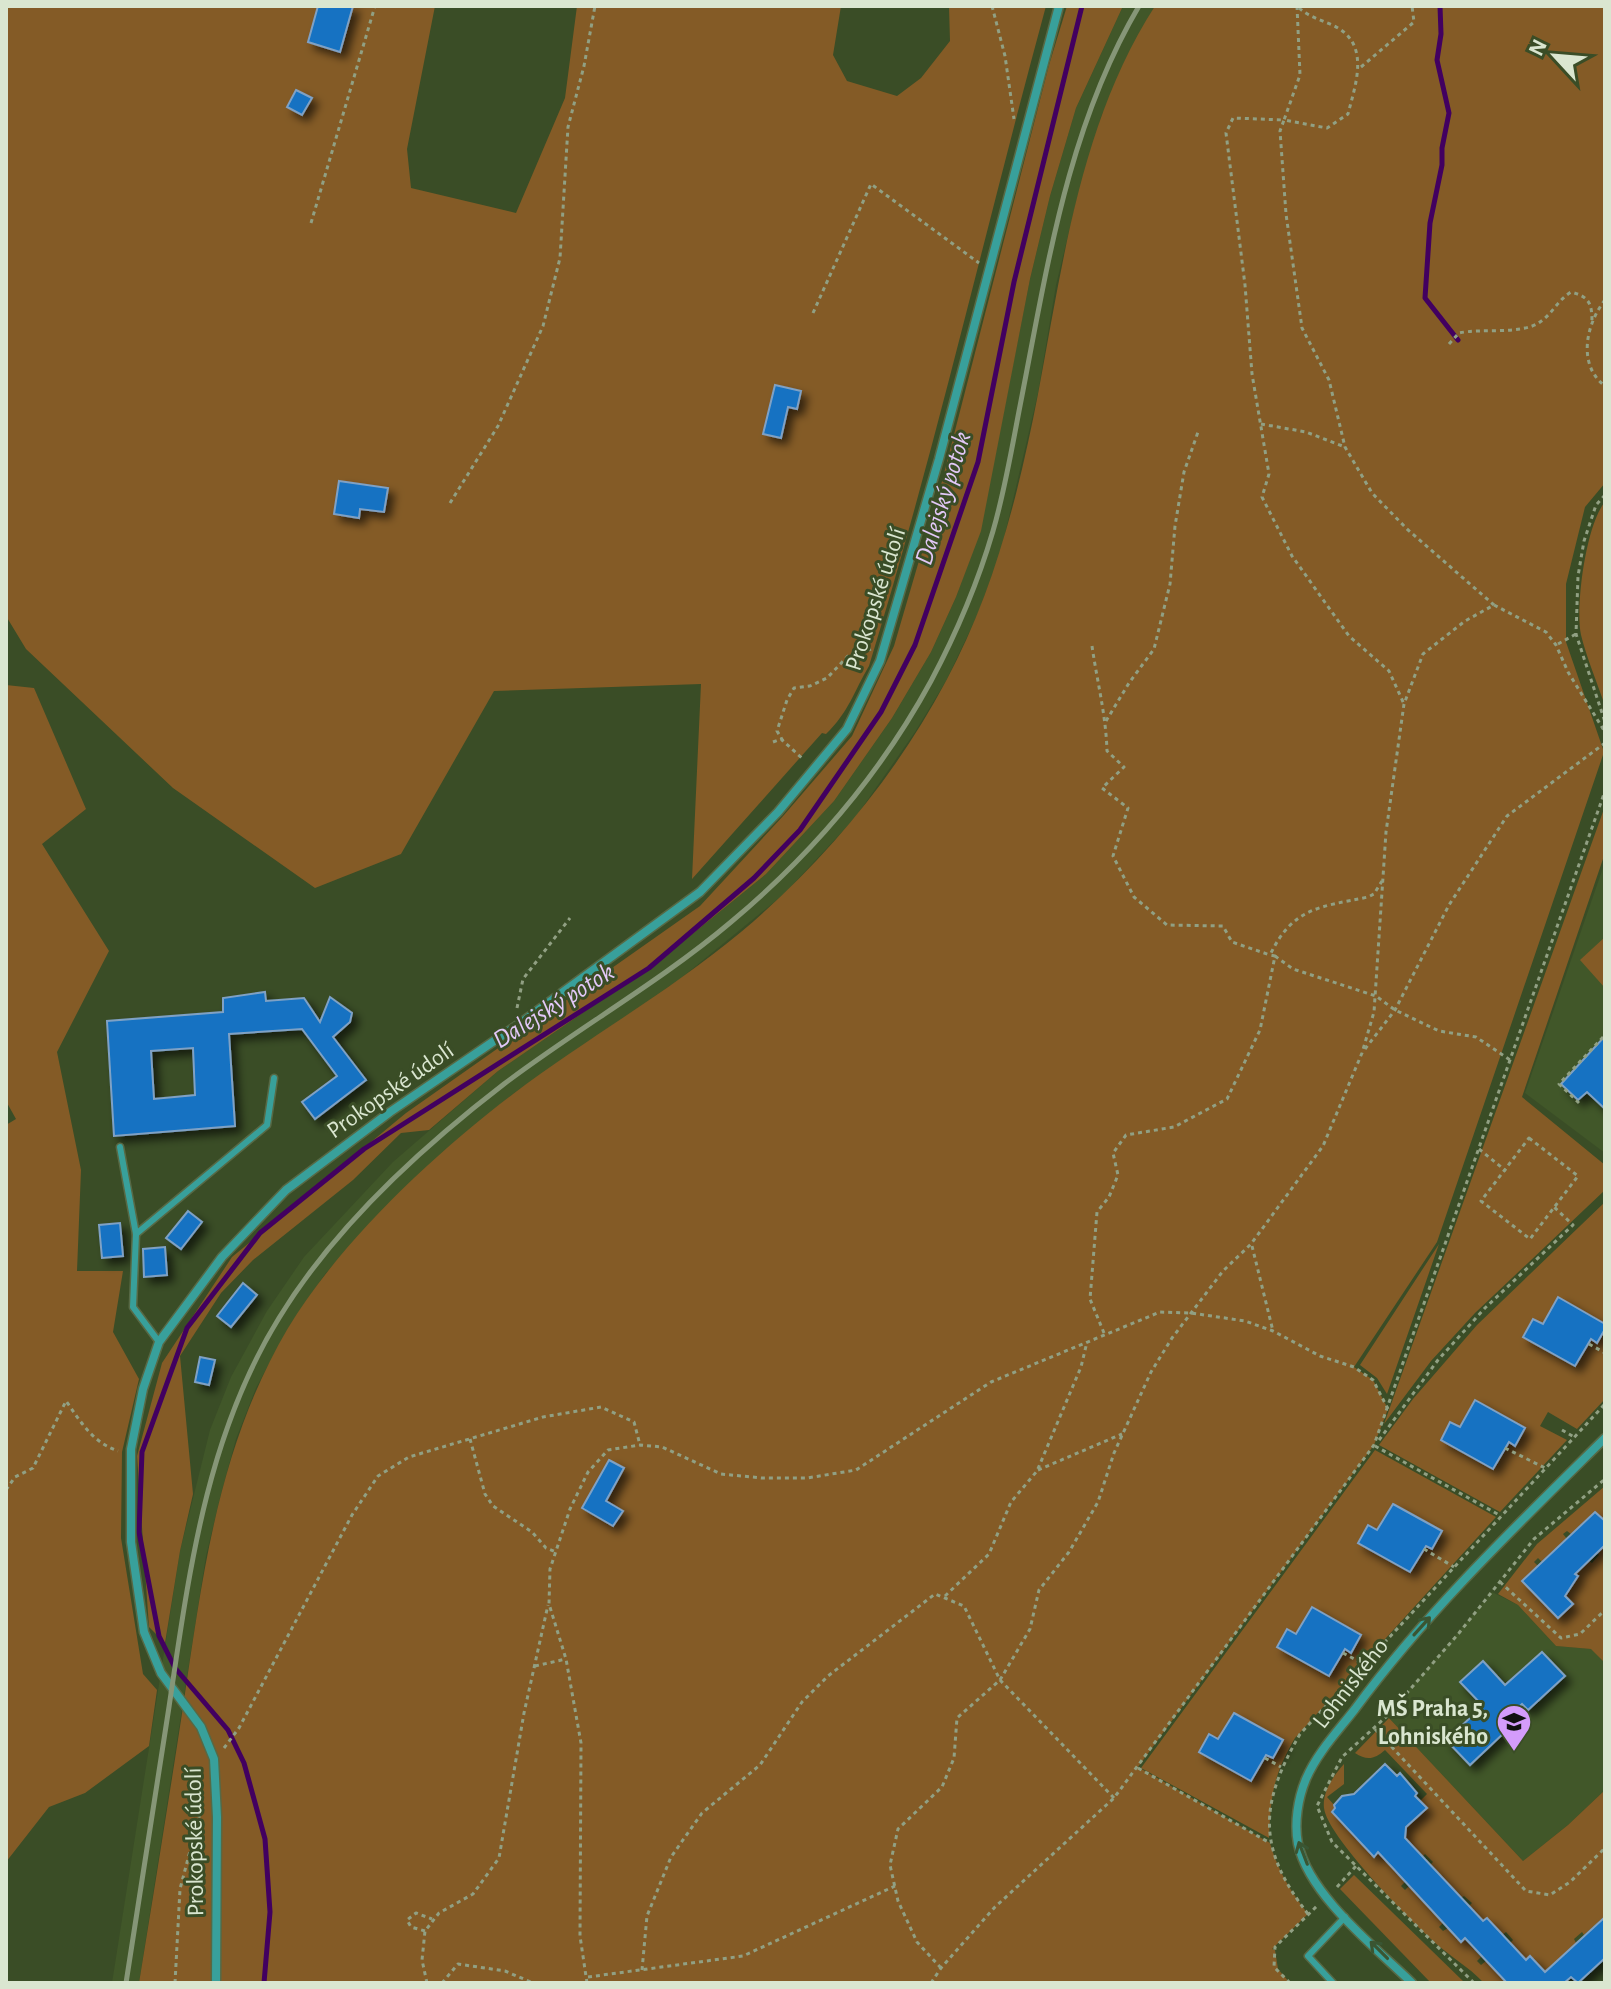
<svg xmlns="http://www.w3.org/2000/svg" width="1611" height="1989" font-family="'Alegreya Sans',sans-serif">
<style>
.built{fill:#415729}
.green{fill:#845b26;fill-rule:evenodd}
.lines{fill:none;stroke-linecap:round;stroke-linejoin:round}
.stream{stroke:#420060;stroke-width:5}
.building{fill:#1272c2;stroke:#7fa1c5;stroke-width:2;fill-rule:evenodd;filter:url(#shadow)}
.service-casing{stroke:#576945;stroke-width:9}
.minor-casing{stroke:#576945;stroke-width:11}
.path{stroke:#91a083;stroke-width:3;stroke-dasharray:4 4;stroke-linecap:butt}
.service{stroke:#38a09b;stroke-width:6}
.minor{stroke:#38a09b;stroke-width:8}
.rail{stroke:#869677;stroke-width:5}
.oneway{stroke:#3a5532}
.labels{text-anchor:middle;stroke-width:6;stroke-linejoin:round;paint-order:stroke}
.street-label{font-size:24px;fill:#dae6d0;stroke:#3a4d26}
.poi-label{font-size:24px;font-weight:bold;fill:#dae6d0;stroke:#3a4d26;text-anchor:end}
.water-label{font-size:26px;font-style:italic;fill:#e3c8f8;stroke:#3a4d26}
</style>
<defs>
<filter id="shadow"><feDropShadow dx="6" dy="6" stdDeviation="4" flood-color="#0009"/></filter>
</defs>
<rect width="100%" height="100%" fill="#3a4d26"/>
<g class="built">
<polygon points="1123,6 1155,6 1123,66 1101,117 1076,203 1056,285 1038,393 1001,551 977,616 946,681 915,732 855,818 784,894 680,979 514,1093 464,1135 412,1181 363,1232 325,1274 290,1325 256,1388 236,1439 221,1494 206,1556 139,1983 112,1983 180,1551 210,1430 231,1377 267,1311 304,1257 393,1162 498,1071 664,957 766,874 834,801 892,718 931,652 956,597 980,531 1030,279 1050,196 1076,108"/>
<polygon points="1605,862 1605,1153 1525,1093"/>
<polygon points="1492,1592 1518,1605 1556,1646 1592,1649 1605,1663 1605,1790 1568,1825 1523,1861 1387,1716"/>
</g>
<g class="green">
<path d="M6 6H318L308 42 339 51 353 6H435L407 149 411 188 516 213 565 98 577 6H841L833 55 847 81 897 96 921 78 950 41 949 6H1046C986 226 936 448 869 666 854 691 849 712 826 734L822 733 692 879 701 684 494 691 401 854 315 888 173 788 26 649 6 616ZM775 385 800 391 763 434ZM340 481 387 488 384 512 360 509 359 518 334 514Z"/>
<polygon points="1067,6 1123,6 1076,108 1050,196 1030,279 981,531 956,597 931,652 892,718 834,801 766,874 664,957 498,1071 429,1130 401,1133 353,1180 253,1260 221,1293 180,1356 193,1494 180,1551 165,1643 149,1627 137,1456 162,1363 232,1257 406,1113 700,906 784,815 852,736 894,646 940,489 1049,65"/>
<path d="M1155 6H1605V483L1585 507 1566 584V642L1604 752 1437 1242 1354 1367 1373 1380 1388 1409 1374 1445 1138 1767 1270 1843C1278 1871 1291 1892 1308 1914L1272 1949 1275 1950 1278 1969 1290 1983H139C154 1891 169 1799 183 1707 203 1573 218 1447 288 1328 340 1242 433 1155 513 1094 587 1038 669 992 741 932 824 862 895 777 946 681 994 592 1019 492 1038 394 1063 262 1081 121 1155 6ZM591 1493 623 1511 613 1526 582 1509Z"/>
<path d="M1605 502V706C1597 682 1587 659 1581 635 1575 607 1586 524 1605 502Z"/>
<polygon points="6,685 34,688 86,809 42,844 109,951 57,1052 81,1170 77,1271 123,1271 113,1332 139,1379 122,1452 121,1538 143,1674 157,1690 149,1746 85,1793 49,1807 6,1862 6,1125 16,1119 6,1101"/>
<polygon points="1605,806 1605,853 1522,1097 1605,1165 1605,1190 1475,1313 1431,1361 1384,1424"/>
<polygon points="1605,937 1605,988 1580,960"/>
<path d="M1605 1202V1324L1558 1298 1543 1324 1585 1348 1591 1339 1597 1342 1605 1329V1399L1577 1429 1548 1412 1540 1426 1567 1440 1500 1512 1379 1445 1413 1399 1477 1325ZM1466 1418 1525 1428 1515 1445 1509 1442 1493 1469 1441 1440 1450 1422 1460 1427Z"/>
<polygon points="1439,1244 1387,1394 1377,1378 1360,1365"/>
<path d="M1375 1450 1496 1517 1295 1738C1273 1776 1271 1794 1269 1838L1141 1768ZM1393 1504 1442 1531 1432 1549 1426 1545 1358 1543 1368 1525 1377 1530ZM1312 1608 1361 1635 1352 1652 1345 1649 1338 1661 1287 1629 1296 1634ZM1234 1713 1283 1740 1273 1758 1267 1755 1251 1781 1199 1753 1209 1735 1218 1739Z"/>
<polygon points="1605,1486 1605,1516 1602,1519 1595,1512 1571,1534 1567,1531 1563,1534 1567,1539 1542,1562 1538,1558 1534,1562 1538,1566 1523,1581 1558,1618 1572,1604 1564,1595 1572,1588 1569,1585 1578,1577 1575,1573 1588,1560 1592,1563 1599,1555 1597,1552 1605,1545 1605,1663 1591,1649 1556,1646 1518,1605 1498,1594 1537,1544"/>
<path d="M1389 1718 1523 1861 1568 1825 1605 1790V1916L1584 1935 1582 1932 1574 1939 1576 1943 1545 1972 1530 1956 1526 1959 1510 1943 1513 1940 1506 1932 1502 1935 1487 1918 1483 1921 1469 1906 1472 1903 1464 1896 1461 1898 1430 1865 1433 1862 1425 1854 1422 1857 1405 1838V1827L1426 1808 1420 1801 1427 1794 1385 1750C1375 1759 1367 1761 1355 1753Z"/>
<path d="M1344 1764V1784L1327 1797 1335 1806 1332 1812 1373 1856 1378 1852 1405 1882 1401 1886 1405 1890 1409 1886 1443 1923 1439 1927 1443 1931 1448 1928 1460 1941 1464 1939 1481 1957 1477 1961 1481 1965 1486 1961 1507 1983H1484C1468 1966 1449 1956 1432 1940 1409 1919 1327 1836 1324 1808 1322 1792 1334 1775 1344 1764Z"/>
<polygon points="1354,1875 1465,1983 1431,1983 1340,1889"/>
</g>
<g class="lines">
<g class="stream">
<polyline points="1440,6 1441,34 1437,60 1449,113 1442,148 1442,165 1430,223 1425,298 1458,340"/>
<polyline points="264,1983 270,1912 265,1839 244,1763 228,1730 175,1668 159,1636 139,1532 142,1452 187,1328 260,1233 364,1149 649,968 754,878 800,830 881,712 915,645 978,462 1014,282 1082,6"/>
</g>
</g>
<g class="building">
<polygon points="318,6 353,6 340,52 308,42"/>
<polygon points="296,90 312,98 302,115 287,107"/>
<polygon points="775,385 801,391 797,409 788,407 781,438 763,434"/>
<polygon points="339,481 388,488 384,512 360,509 359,518 334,514"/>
<path d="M265 992 266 1001 304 998 320 1022 330 997 352 1013 350 1022 333 1037 366 1080 315 1119 302 1102 337 1076 302 1029 229 1034 235 1126 114 1136 107 1021 223 1012V998ZM193 1048 195 1095 154 1099 151 1051Z"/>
<polygon points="1605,1036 1605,1109 1587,1092 1578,1100 1561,1084"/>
<polygon points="188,1211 202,1222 181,1249 166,1238"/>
<polygon points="120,1223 123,1256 102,1258 99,1225"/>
<polygon points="165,1247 167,1275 144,1277 143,1249"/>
<polygon points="243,1283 257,1295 231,1327 217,1316"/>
<polygon points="1558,1297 1605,1324 1605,1329 1597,1343 1591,1339 1575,1366 1523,1337 1533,1319 1543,1324"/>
<polygon points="200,1357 215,1360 209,1385 195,1382"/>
<polygon points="1475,1400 1525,1428 1515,1446 1509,1442 1493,1469 1441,1440 1450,1422 1460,1427"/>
<polygon points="609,1460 624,1468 606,1501 623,1511 613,1526 582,1508"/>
<polygon points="1393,1504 1442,1531 1432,1549 1426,1546 1410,1572 1358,1543 1368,1525 1377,1530"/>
<polygon points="1595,1512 1605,1521 1605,1545 1575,1574 1578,1576 1565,1596 1573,1604 1558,1618 1522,1581"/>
<polygon points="1312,1607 1361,1635 1351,1653 1345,1649 1329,1676 1277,1647 1287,1629 1296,1634"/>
<polygon points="1542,1652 1565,1676 1528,1710 1522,1704 1500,1725 1506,1731 1470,1765 1446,1740 1483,1706 1460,1682 1483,1661 1505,1685"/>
<polygon points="1234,1713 1283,1740 1273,1758 1266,1755 1251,1781 1199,1752 1209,1734 1218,1739"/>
<polygon points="1385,1764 1397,1776 1400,1773 1417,1793 1415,1796 1427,1808 1406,1827 1405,1838 1483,1921 1487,1918 1526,1960 1530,1956 1545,1972 1605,1917 1605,1958 1578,1983 1571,1977 1564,1983 1507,1983 1465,1938 1461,1942 1378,1852 1374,1857 1332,1812 1335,1808 1334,1805 1342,1796 1354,1794"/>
</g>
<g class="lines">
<defs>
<g id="service">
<polyline points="120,1147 136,1234 133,1307 159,1342"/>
<polyline points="136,1234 267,1125 274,1078"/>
<polyline points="1333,1983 1308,1956 1345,1917"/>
</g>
<g id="minor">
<polyline points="216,1983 217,1817 214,1759 201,1727 161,1673 144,1632 131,1542 131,1449 143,1389 159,1342 222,1257 286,1190 390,1112 522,1022 700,892 778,812 847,729 880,661 939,459 1059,6"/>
<path d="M1412 1983C1375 1947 1309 1895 1298 1844 1294 1823 1298 1798 1306 1779 1317 1753 1338 1731 1355 1709 1428 1610 1518 1524 1605 1438"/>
</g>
</defs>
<use href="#service" class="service-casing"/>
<use href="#minor" class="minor-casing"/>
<g class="path">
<polyline points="992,6 1005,56 1014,119"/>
<polyline points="1297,6 1300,75 1284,120 1233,118 1226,133 1245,285 1252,374 1269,474 1262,497 1292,556 1349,636 1389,671 1404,704"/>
<path d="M1299 8C1310 18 1326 21 1338 28 1370 47 1355 86 1348 114L1327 128 1284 120 1280 131 1286 214 1302 328 1329 380 1345 447 1372 493 1407 529 1494 605"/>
<polyline points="1361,67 1414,22 1412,6"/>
<polyline points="311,223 375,6"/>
<path d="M1605 300C1586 324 1577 365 1605 386"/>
<polyline points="813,313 871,184 979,263"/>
<path d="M1449 344 1459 333C1481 328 1522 335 1540 322 1552 314 1558 300 1571 292 1590 297 1592 304 1592 323"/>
<polyline points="1261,424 1306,432 1345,447"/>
<polyline points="1605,495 1596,505 1584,541 1578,576 1576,634 1605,722"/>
<polyline points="450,503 498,426 543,326 560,258 568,127 584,66 595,6"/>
<polyline points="1558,644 1576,634"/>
<path d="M1092 646C1097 681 1106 715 1107 751L1124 767 1102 788 1128 808 1113 856 1134 897 1167 925 1223 926 1232 942 1270 955"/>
<polyline points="1106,721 1129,683 1154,649 1170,584 1175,526 1184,472 1198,432"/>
<polyline points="783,741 777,731 787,700 794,688 810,686 827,678 849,655 871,649"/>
<polyline points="773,742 781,739 804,760"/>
<polyline points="1275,956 1293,969 1376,996 1395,1010 1439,1031 1476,1037 1510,1060"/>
<polyline points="517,1008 523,979 570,918"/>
<polyline points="1365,1049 1395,1010 1449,905 1507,816 1605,743"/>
<polyline points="1579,1103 1559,1084 1605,1035"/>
<polygon points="1529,1138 1578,1176 1530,1239 1481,1201"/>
<polyline points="1479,1149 1506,1171"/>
<polyline points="1252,1246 1273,1331"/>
<path d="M1104 1333 1090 1299 1097 1212 1109 1197 1118 1175 1113 1153 1126 1135 1174 1127 1227 1099 1260 1030 1275 956 1270 955C1293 907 1320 907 1368 897L1374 894 1382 881"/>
<polyline points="1589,1344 1605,1353"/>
<polyline points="1562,1430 1574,1437"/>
<polyline points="470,1439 485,1494 493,1506 532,1532 546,1548 556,1552"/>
<polyline points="1379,1440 1438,1360 1485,1308 1573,1225 1553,1206"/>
<polyline points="1375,1446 1501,1516"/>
<polyline points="1505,1448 1545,1468"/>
<polyline points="1038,1470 1122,1434"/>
<path d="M6 1490 15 1477 33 1468 66 1401C81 1422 92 1442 118 1451"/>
<polyline points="1424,1549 1454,1567"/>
<polyline points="1500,1582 1561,1638 1580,1634 1605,1610"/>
<polyline points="945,1596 989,1554 1011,1502 1037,1471 1081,1367 1087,1342"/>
<polyline points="1343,1653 1364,1664"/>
<polyline points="535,1666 566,1659"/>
<polyline points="1375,1729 1526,1891 1550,1895 1570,1882 1605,1848"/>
<polyline points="224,1748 239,1728 352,1515 378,1476 409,1457 543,1417 601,1407 634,1422 640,1445"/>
<polyline points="1265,1758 1281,1767"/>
<polyline points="1138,1768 1270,1843"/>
<polyline points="1337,1887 1356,1866"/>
<path d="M1308 1914C1257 1848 1259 1805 1300 1734L1605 1404"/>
<polyline points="425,1931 411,1927 407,1920 416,1913 432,1919"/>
<polyline points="941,1968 917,1942 898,1901 890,1865 898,1829 942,1787 954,1758 957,1718 1000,1680 1030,1629 1039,1590 1069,1552 1098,1502 1114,1453 1151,1372 1172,1338 1223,1271 1251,1244 1323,1146 1362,1053 1374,1012 1386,832 1404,704 1423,654 1465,621 1494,605 1546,632 1556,645 1568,672 1605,732"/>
<polyline points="642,1970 647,1916 671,1857 702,1813 760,1765 802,1702 828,1676 935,1594 964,1606 1000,1680 1114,1798"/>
<polyline points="588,1977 743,1956 895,1886"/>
<polyline points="175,1983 180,1889 203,1802"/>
<polyline points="427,1983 422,1960 425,1931 439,1913 473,1894 499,1858 524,1713 548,1605"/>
<polyline points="442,1983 458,1964 505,1971 533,1983"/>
<polyline points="587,1983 580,1936 581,1743 566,1659 549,1604 550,1569 570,1509 588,1472 608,1450 640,1445 662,1447 721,1474 762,1478 807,1478 856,1470 991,1382 1160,1312 1191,1313 1245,1321 1273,1331 1320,1356 1354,1367 1373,1380 1388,1409"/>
<polyline points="931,1983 941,1968 995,1907 1114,1798 1374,1445 1605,791"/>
<polyline points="1290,1983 1274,1967 1275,1947 1317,1906"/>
<polyline points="1474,1983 1332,1842 1317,1806 1342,1757 1387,1716 1459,1633 1534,1539 1605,1479"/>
</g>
<use href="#service" class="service"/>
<use href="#minor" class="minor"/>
<path class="rail" d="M126 1983C140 1891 155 1799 169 1707 189 1573 206 1436 279 1318 333 1229 422 1147 504 1084 578 1028 660 982 731 922 811 855 881 773 931 681 956 634 978 582 993 531 1005 490 1012 447 1020 406 1047 269 1067 128 1139 6"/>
</g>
<defs><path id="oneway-shaft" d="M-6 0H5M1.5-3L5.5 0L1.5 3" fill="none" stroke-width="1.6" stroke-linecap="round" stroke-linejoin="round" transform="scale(2)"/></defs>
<g class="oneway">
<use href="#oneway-shaft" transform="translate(1422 1626) rotate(-48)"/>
<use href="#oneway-shaft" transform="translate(1303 1853) rotate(-111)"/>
<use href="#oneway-shaft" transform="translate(1379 1950) rotate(-135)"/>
</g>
<defs>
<symbol id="school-pin" viewBox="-11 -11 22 30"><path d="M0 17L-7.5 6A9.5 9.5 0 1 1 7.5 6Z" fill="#d49cfb" stroke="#3a4d26"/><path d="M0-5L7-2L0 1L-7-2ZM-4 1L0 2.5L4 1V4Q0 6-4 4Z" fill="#111"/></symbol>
</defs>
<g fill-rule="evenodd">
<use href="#school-pin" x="1494" y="1702" width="40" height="54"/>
</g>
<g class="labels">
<g class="street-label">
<text transform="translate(875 599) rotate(-72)" y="8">Prokopské údolí</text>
<text transform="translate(390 1090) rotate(-35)" y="8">Prokopské údolí</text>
<text transform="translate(1350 1683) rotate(-52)" y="8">Lohniského</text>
<text transform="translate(194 1842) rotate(-91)" y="8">Prokopské údolí</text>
</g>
<g class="poi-label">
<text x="1488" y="1716">MŠ Praha 5,<tspan x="1488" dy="28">Lohniského</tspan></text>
</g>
<g class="water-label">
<text transform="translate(942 498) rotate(-73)" y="9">Dalejský potok</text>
<text transform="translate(553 1005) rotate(-32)" y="9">Dalejský potok</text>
</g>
</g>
<rect width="1611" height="1989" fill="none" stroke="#dae6d0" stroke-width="16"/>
<g transform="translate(1555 56) rotate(296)" stroke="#3a4d26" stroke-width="6" paint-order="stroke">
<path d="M0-6L14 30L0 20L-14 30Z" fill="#dae6d0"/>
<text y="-12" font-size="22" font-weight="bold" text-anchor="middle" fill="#dae6d0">N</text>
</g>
</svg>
